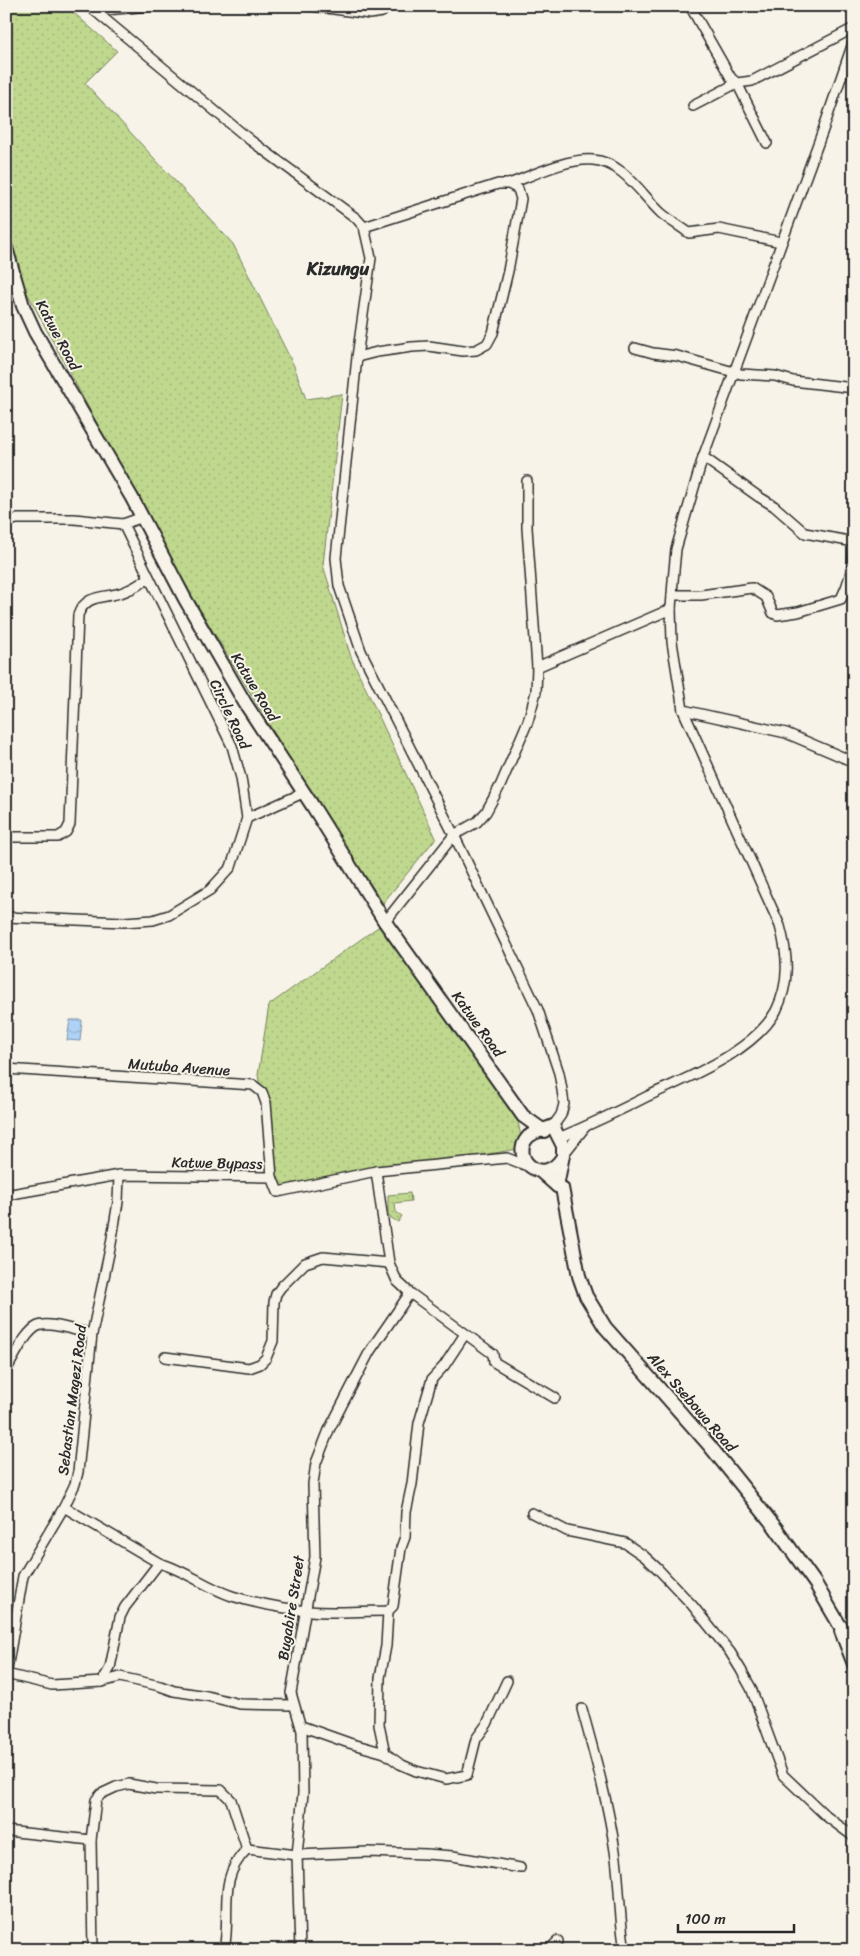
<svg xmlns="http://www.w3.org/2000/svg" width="860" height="1956" font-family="Sriracha,sans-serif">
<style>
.grass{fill:url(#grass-dots);stroke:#75825c}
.water{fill:url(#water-waves);stroke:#7a90a5}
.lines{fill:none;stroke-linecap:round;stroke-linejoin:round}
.street-casing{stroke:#2b2b2b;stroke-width:12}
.secondary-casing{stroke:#2b2b2b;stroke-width:16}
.street{stroke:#f7f3e8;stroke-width:9}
.secondary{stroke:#f7f3e8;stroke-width:12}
.labels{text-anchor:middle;stroke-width:4;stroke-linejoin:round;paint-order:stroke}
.street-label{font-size:15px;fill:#2b2b2b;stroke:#f7f3e8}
.quarter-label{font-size:18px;font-weight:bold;fill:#2b2b2b;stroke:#f7f3e8}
</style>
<defs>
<pattern id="grass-dots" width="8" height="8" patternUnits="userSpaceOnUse" patternTransform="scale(1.25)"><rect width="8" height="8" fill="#bfd88e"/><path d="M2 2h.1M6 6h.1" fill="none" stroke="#a4ba7b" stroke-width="1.8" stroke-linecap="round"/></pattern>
<pattern id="water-waves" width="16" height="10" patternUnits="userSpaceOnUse" patternTransform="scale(1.25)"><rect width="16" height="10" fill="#afd3f7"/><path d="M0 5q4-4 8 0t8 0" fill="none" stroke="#97b5d4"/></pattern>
</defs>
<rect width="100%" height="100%" fill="#f7f3e8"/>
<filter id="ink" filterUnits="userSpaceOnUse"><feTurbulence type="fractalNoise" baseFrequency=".02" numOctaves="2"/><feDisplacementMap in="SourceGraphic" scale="10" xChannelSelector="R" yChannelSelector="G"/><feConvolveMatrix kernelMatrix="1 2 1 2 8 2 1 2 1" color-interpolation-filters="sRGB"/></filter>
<g filter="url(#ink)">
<g class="grass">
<polygon points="6,6 66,6 117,51 85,83 233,244 294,366 306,399 342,394 323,565 351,657 436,838 383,903 303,781 165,551 10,261 6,245"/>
<polygon points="385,922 515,1105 523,1148 278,1192 258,1075 269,1005"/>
<polygon points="410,1193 411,1201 395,1203 396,1212 402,1216 398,1222 388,1216 388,1195"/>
</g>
<polygon class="water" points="70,1020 82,1020 80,1041 67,1040"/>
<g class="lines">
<defs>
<g id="street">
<polyline points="89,6 250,140 356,218 364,227 371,258 357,357 336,558 339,586 361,651 454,835 538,1010 559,1073 562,1090 564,1104 561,1115 553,1126"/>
<polyline points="312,6 370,14 382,12 388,6"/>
<polyline points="690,6 731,78 737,83 752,81 854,28"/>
<polyline points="95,11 149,6"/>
<polyline points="693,106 737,83 767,143"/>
<path d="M509 184C533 175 568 158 593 160 623 162 641 194 661 213 669 220 680 226 689 233L719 229 781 242"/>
<polyline points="635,348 653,353 677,356 741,374 775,376 793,381 854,388"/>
<polyline points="357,357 377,352 412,347 429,346 463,351 476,350 487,344 493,333 508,271 521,199 518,189 509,184 498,184 364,227"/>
<polyline points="703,457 759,497 774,506 805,533 854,542"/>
<polyline points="6,522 17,519 74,519 123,524 143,517"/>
<path d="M672 595H701L752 588 766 597 773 613 777 615 798 612 841 599C849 583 853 568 854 550"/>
<polyline points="537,667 671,609"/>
<polyline points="683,710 786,733 854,762"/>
<polyline points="247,818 303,793"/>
<path d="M8 837H58L66 832 70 824 78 615C87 591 109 600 128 590 136 587 142 582 149 578"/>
<polyline points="6,917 124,922 153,920 169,915 210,890 231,867 247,818 241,778 232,746 123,524"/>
<polyline points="385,922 454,835 477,822 486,812 501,784 528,721 536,692 537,667 527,528 527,481"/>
<polyline points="6,1069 253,1085 262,1092 266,1103 272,1177"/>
<path d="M559 1138C589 1125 619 1111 648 1096 689 1077 753 1052 776 1011 790 983 788 955 780 926L683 710 672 642 671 609 673 581 676 549 703 457 823 130 854 40"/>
<polyline points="563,1155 585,1127"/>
<polyline points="376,1171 389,1263 397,1281 410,1293 493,1354 494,1362 555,1398"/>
<polyline points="6,1195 119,1175 272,1177 278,1192 376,1171 507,1158 530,1167"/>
<polyline points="165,1357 249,1368 260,1364 266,1358 273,1341 274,1302 276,1294 281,1287 305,1263 323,1257 389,1263"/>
<path d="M6 1370C14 1358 25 1332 38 1326 49 1321 80 1332 92 1334"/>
<polyline points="64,1507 159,1563"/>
<polyline points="532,1513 567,1531 625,1543 644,1556 658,1569 692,1605 730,1652 741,1670 751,1688 783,1775 826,1816 854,1837"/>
<polyline points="388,1611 386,1646 380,1678 379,1725 385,1753 400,1764 416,1771 446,1779 467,1775 476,1739 487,1724 507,1681"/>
<polyline points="6,1674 52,1685 102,1682 120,1677 160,1686 174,1691 207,1696 240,1704 294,1705"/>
<polyline points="6,1675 23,1576 64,1507 75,1484 78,1472 92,1334 111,1244 118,1202 119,1175"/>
<path d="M102 1682 110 1668 120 1617 125 1607 159 1563C185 1570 207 1588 232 1596 261 1605 301 1612 331 1612 350 1612 369 1611 388 1611L393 1606 401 1548 405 1537 406 1512 412 1484 419 1423 432 1379 444 1366 465 1334"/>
<path d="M582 1709C595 1756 608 1802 615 1851 620 1883 619 1917 625 1950"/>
<polyline points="301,1726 349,1743 385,1753"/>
<polyline points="6,1831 91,1840"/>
<polyline points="93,1950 91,1840 96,1800 101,1794 116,1787 129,1784 156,1789 221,1790 231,1800 247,1849"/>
<path d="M224 1950C232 1911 216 1880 247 1849L297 1855 368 1852 426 1854 453 1856 520 1868"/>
<polyline points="300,1950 297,1855 303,1793 302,1731 291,1693 315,1557 313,1484 316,1463 329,1430 370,1351 410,1293"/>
<polyline points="549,1950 558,1941"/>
</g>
<g id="secondary">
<polyline points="6,248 23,306 35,332 132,498 185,599 245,703 312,805 385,922 523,1116 544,1131"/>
<polyline points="540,1171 557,1186 562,1188 579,1276 586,1296 605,1327 709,1445 775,1527 815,1583 839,1624 854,1642"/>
<path d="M557 1186 563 1155V1146L553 1126C545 1130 534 1131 528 1137 509 1158 543 1188 562 1158"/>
<polyline points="841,1631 854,1664"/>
</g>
</defs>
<use href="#street" class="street-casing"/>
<use href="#secondary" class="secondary-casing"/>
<use href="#street" class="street"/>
<use href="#secondary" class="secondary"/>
</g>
</g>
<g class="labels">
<g class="street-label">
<text transform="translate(58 335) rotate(62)" y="5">Katwe Road</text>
<text transform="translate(255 687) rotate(59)" y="5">Katwe Road</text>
<text transform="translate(230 714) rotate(65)" y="5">Circle Road</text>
<text transform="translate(478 1024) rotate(54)" y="5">Katwe Road</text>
<text transform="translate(179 1067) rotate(4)" y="5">Mutuba Avenue</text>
<text transform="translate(217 1163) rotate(1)" y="5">Katwe Bypass</text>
<text transform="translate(72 1400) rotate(-83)" y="5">Sebastian Magezi Road</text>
<text transform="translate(692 1402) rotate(49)" y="5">Alex Ssebowa Road</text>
<text transform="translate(291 1608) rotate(-81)" y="5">Bugabire Street</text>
</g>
<g class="quarter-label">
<text x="338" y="275">Kizungu</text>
</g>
</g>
<rect width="860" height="1956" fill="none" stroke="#f7f3e8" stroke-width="25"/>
<rect x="12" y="12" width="835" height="1931" fill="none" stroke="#2b2b2b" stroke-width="2" filter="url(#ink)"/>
<path d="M678 1924v8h116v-8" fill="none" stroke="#2b2b2b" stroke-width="2.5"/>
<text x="685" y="1924" font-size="15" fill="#2b2b2b" stroke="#f7f3e8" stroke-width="4" paint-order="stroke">100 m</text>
</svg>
